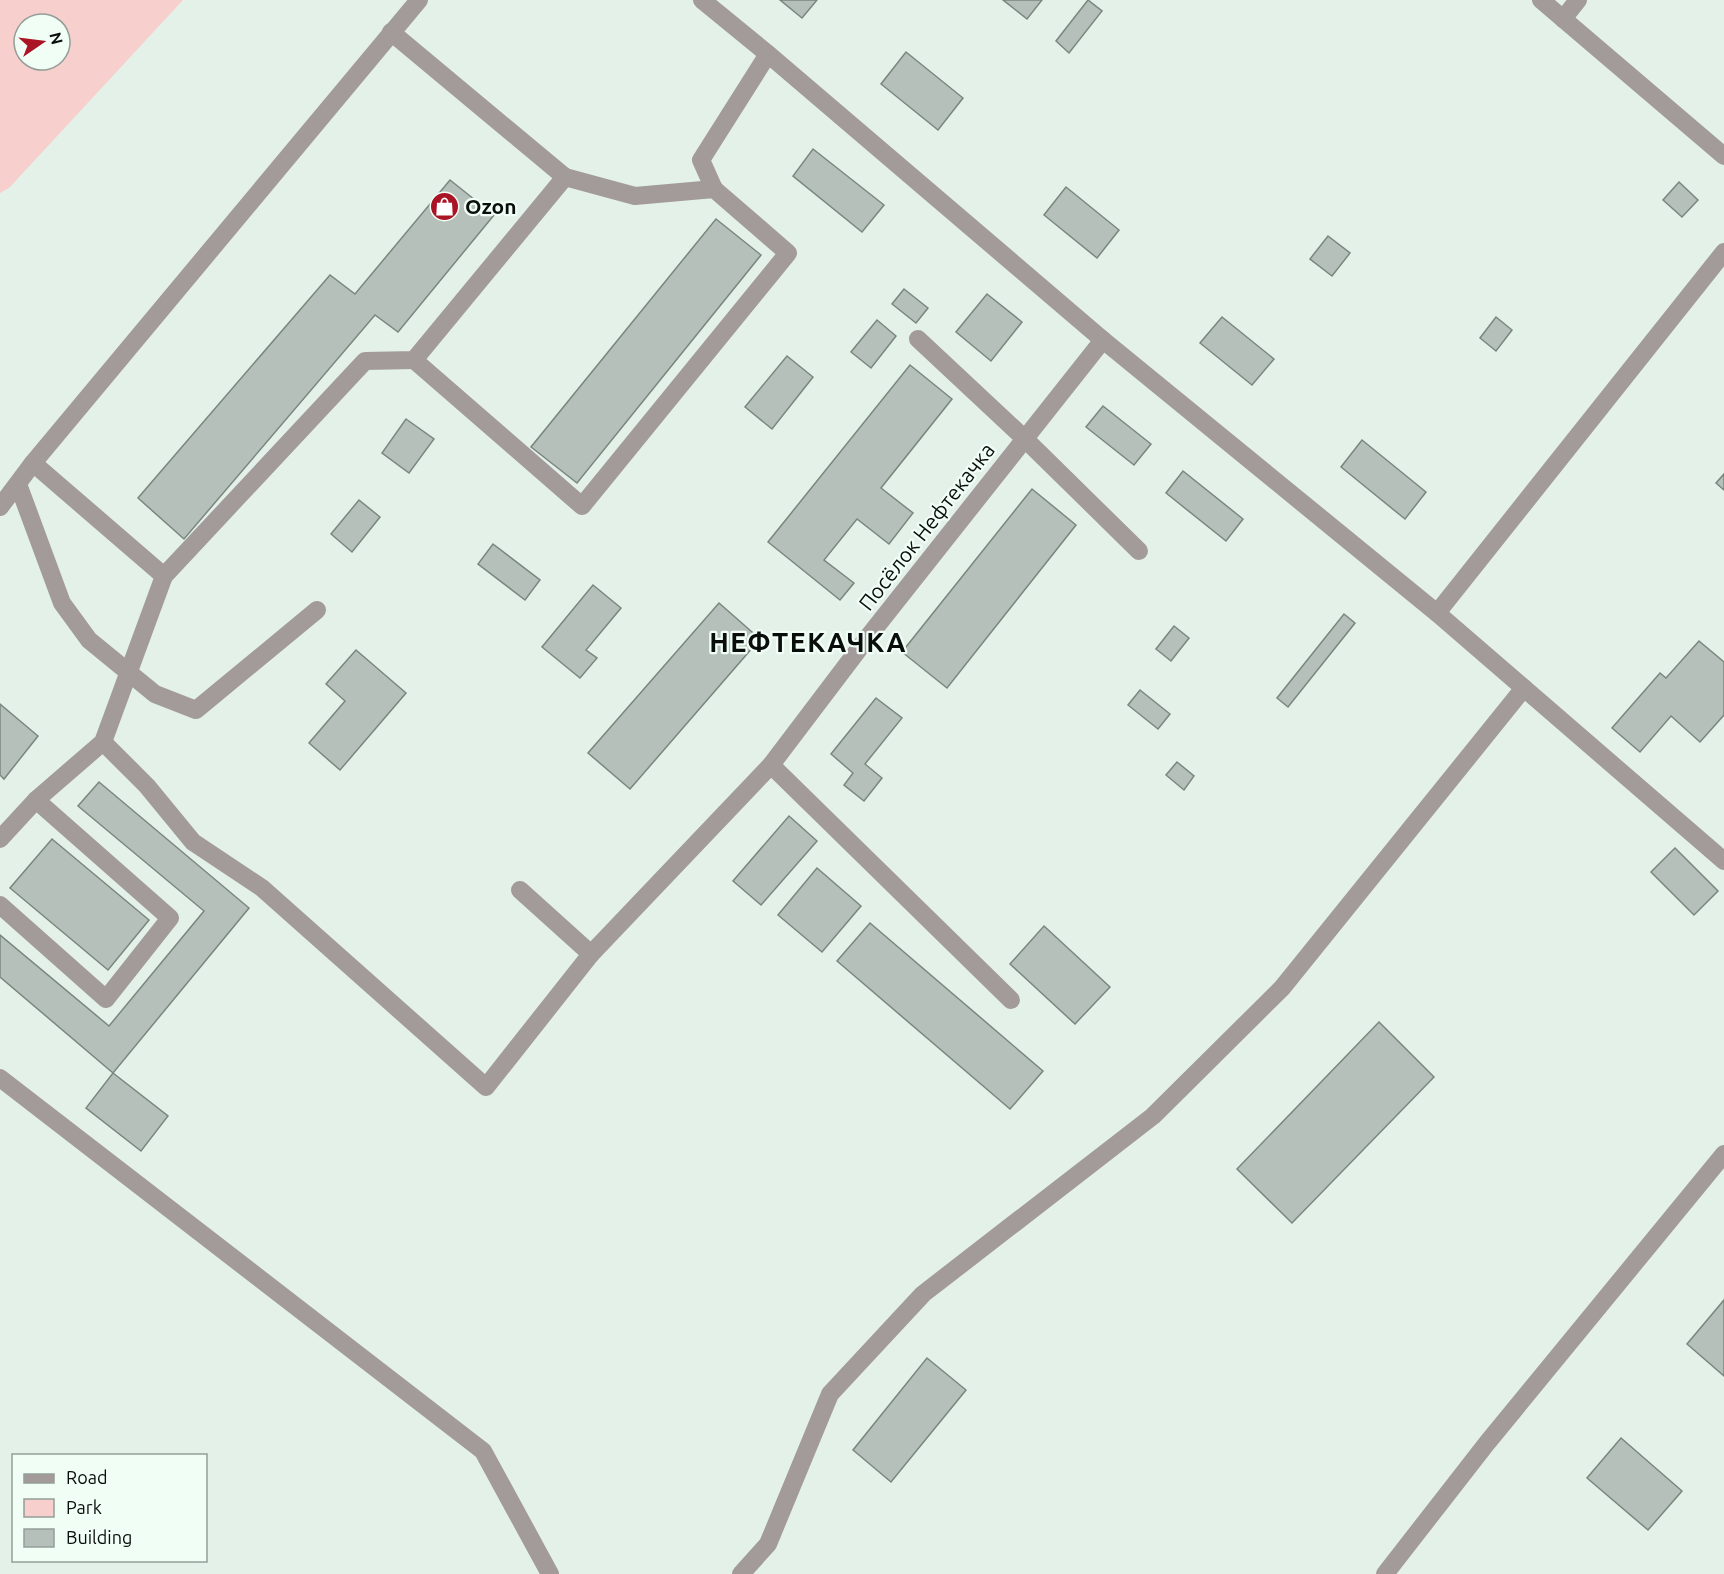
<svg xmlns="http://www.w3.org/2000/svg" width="1724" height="1574" font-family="Ubuntu,sans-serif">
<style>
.green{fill:#f7cfcc;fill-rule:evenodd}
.building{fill:#b4c0b9;stroke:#7a877f;stroke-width:1.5}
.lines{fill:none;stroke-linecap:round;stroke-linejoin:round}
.minor{stroke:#a29b9a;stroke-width:18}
.labels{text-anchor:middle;stroke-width:4.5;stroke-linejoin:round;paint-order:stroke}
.poi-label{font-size:21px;font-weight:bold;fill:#090d0b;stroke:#f1fef6;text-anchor:start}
.street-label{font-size:21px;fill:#090d0b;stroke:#f1fef6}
.district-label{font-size:27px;font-weight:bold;letter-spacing:1.5px;fill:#090d0b;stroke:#f1fef6}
</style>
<rect width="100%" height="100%" fill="#e4f1e9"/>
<path class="green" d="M0 0H183L9 188 0 193ZM24 24H60V60H24Z"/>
<g class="building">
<polygon points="780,0 817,0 802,18"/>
<polygon points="1003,0 1042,0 1027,19"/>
<polygon points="1088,0 1102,11 1069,53 1056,41"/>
<polygon points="906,52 963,98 938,130 881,84"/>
<polygon points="813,149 884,205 862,232 793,176"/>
<polygon points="450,180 494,215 398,332 375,315 184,539 138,498 330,275 355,294"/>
<polygon points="1679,182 1698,200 1682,217 1663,200"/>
<polygon points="1066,187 1119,230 1097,258 1044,215"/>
<polygon points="716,219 761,255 577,483 531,447"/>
<polygon points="1328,236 1350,253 1332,276 1310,259"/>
<polygon points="904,289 928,308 916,323 892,304"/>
<polygon points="987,294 1022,322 991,361 956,332"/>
<polygon points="1222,317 1274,359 1252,385 1200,343"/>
<polygon points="1496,317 1512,330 1496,351 1480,338"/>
<polygon points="877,320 896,336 871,368 851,352"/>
<polygon points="787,356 813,377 772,429 745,407"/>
<polygon points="910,365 952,399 881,488 913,513 889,544 857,519 824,560 854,583 840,600 768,542"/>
<polygon points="1103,406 1151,444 1134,465 1086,427"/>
<polygon points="406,419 434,439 409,473 382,453"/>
<polygon points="1362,440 1426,492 1405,519 1341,467"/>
<polygon points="1183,471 1243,519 1226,541 1166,493"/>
<polygon points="1724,474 1724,490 1716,483"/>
<polygon points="1032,489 1076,525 947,688 902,652"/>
<polygon points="359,500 380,517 352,552 331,534"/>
<polygon points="493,544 540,580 525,600 478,564"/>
<polygon points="593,585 621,608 586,650 597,658 580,678 542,647"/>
<polygon points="719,603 760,639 630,789 588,753"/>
<polygon points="1344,614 1355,623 1288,707 1277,698"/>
<polygon points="1174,626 1189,638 1171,661 1156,649"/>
<polygon points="1699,641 1724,662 1724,715 1700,742 1671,716 1640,752 1612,728 1660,673 1666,678"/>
<polygon points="356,650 406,693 340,770 309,743 345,701 326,684"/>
<polygon points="1140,690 1170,714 1158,729 1128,705"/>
<polygon points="876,698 902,718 865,764 882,778 864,801 844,785 853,773 831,754"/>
<polygon points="0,704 38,736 4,779 0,775"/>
<polygon points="1177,762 1194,776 1184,790 1166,775"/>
<polygon points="99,782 249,908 113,1073 0,977 0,935 109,1026 204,911 78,806"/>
<polygon points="789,816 817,841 761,905 733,881"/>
<polygon points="52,839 149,920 108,970 10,888"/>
<polygon points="1675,848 1718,891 1694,915 1651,872"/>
<polygon points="817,868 861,906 822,952 778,915"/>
<polygon points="870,923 1043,1071 1010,1109 837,961"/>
<polygon points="1044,926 1110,987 1075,1024 1010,964"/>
<polygon points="1379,1022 1434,1077 1292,1223 1237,1169"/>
<polygon points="113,1073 168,1116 141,1151 86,1108"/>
<polygon points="1724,1300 1724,1376 1687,1344"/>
<polygon points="927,1358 966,1390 891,1482 853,1450"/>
<polygon points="1621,1438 1682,1491 1648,1530 1587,1478"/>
</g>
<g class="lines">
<g class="minor">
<polyline points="702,0 768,54 1103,340 1437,613 1724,861"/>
<polyline points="1541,0 1724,156"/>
<polyline points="1563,19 1578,0"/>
<polyline points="714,189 701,160 768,54"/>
<polyline points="918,339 1025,439 1139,551"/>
<polyline points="414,360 582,506 788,253 714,189 635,196 565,177"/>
<polyline points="33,463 164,576 365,361 414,360 565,177 391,32"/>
<polyline points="18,484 62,603 89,640 155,694 196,710 317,610"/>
<polyline points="0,507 33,463 419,0"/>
<polyline points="1437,613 1724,252"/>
<polyline points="103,742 147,786 193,842 262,888 486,1087 591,954 520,890"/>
<polyline points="771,765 1011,1000"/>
<polyline points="0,839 36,800 103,742 164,576"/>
<polyline points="0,905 106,999 170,918 36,800"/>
<polyline points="591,954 771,765 868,637 1103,340"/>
<polyline points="0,1078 483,1451 550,1574"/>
<polyline points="741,1574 768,1544 830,1394 923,1294 1153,1116 1282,988 1524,688"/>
<polyline points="1385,1574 1487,1443 1724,1154"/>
</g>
</g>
<defs>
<symbol id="shop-disc" viewBox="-11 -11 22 22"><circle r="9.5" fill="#aa1424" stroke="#f1fef6"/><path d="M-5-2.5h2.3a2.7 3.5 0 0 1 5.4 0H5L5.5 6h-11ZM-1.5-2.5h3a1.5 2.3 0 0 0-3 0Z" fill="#fff"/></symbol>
</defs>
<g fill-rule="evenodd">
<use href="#shop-disc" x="428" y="190" width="33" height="33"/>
</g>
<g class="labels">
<g class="poi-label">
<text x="465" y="214">Ozon</text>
</g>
<g class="street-label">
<text transform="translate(927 527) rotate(-52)" y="7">Посёлок Нефтекачка</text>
</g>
<g class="district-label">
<text x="808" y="652">НЕФТЕКАЧКА</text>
</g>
</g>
<rect x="12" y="1454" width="195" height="108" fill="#f1fef6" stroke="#949e98" stroke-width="1.5"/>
<rect x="24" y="1474" width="30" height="9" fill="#a29b9a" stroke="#949e98" stroke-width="1.5"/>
<text x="66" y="1484" font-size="18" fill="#090d0b">Road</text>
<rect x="24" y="1499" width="30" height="18" fill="#f7cfcc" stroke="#949e98" stroke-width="1.5"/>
<text x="66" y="1514" font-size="18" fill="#090d0b">Park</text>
<rect x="24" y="1529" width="30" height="18" fill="#b4c0b9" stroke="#949e98" stroke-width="1.5"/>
<text x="66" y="1544" font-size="18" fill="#090d0b">Building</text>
<g transform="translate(42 42) rotate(76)"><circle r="28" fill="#f1fef6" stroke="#949e98" stroke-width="1.5"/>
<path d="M0-4.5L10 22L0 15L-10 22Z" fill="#aa1424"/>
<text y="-9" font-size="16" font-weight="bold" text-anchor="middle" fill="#090d0b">N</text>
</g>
</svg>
